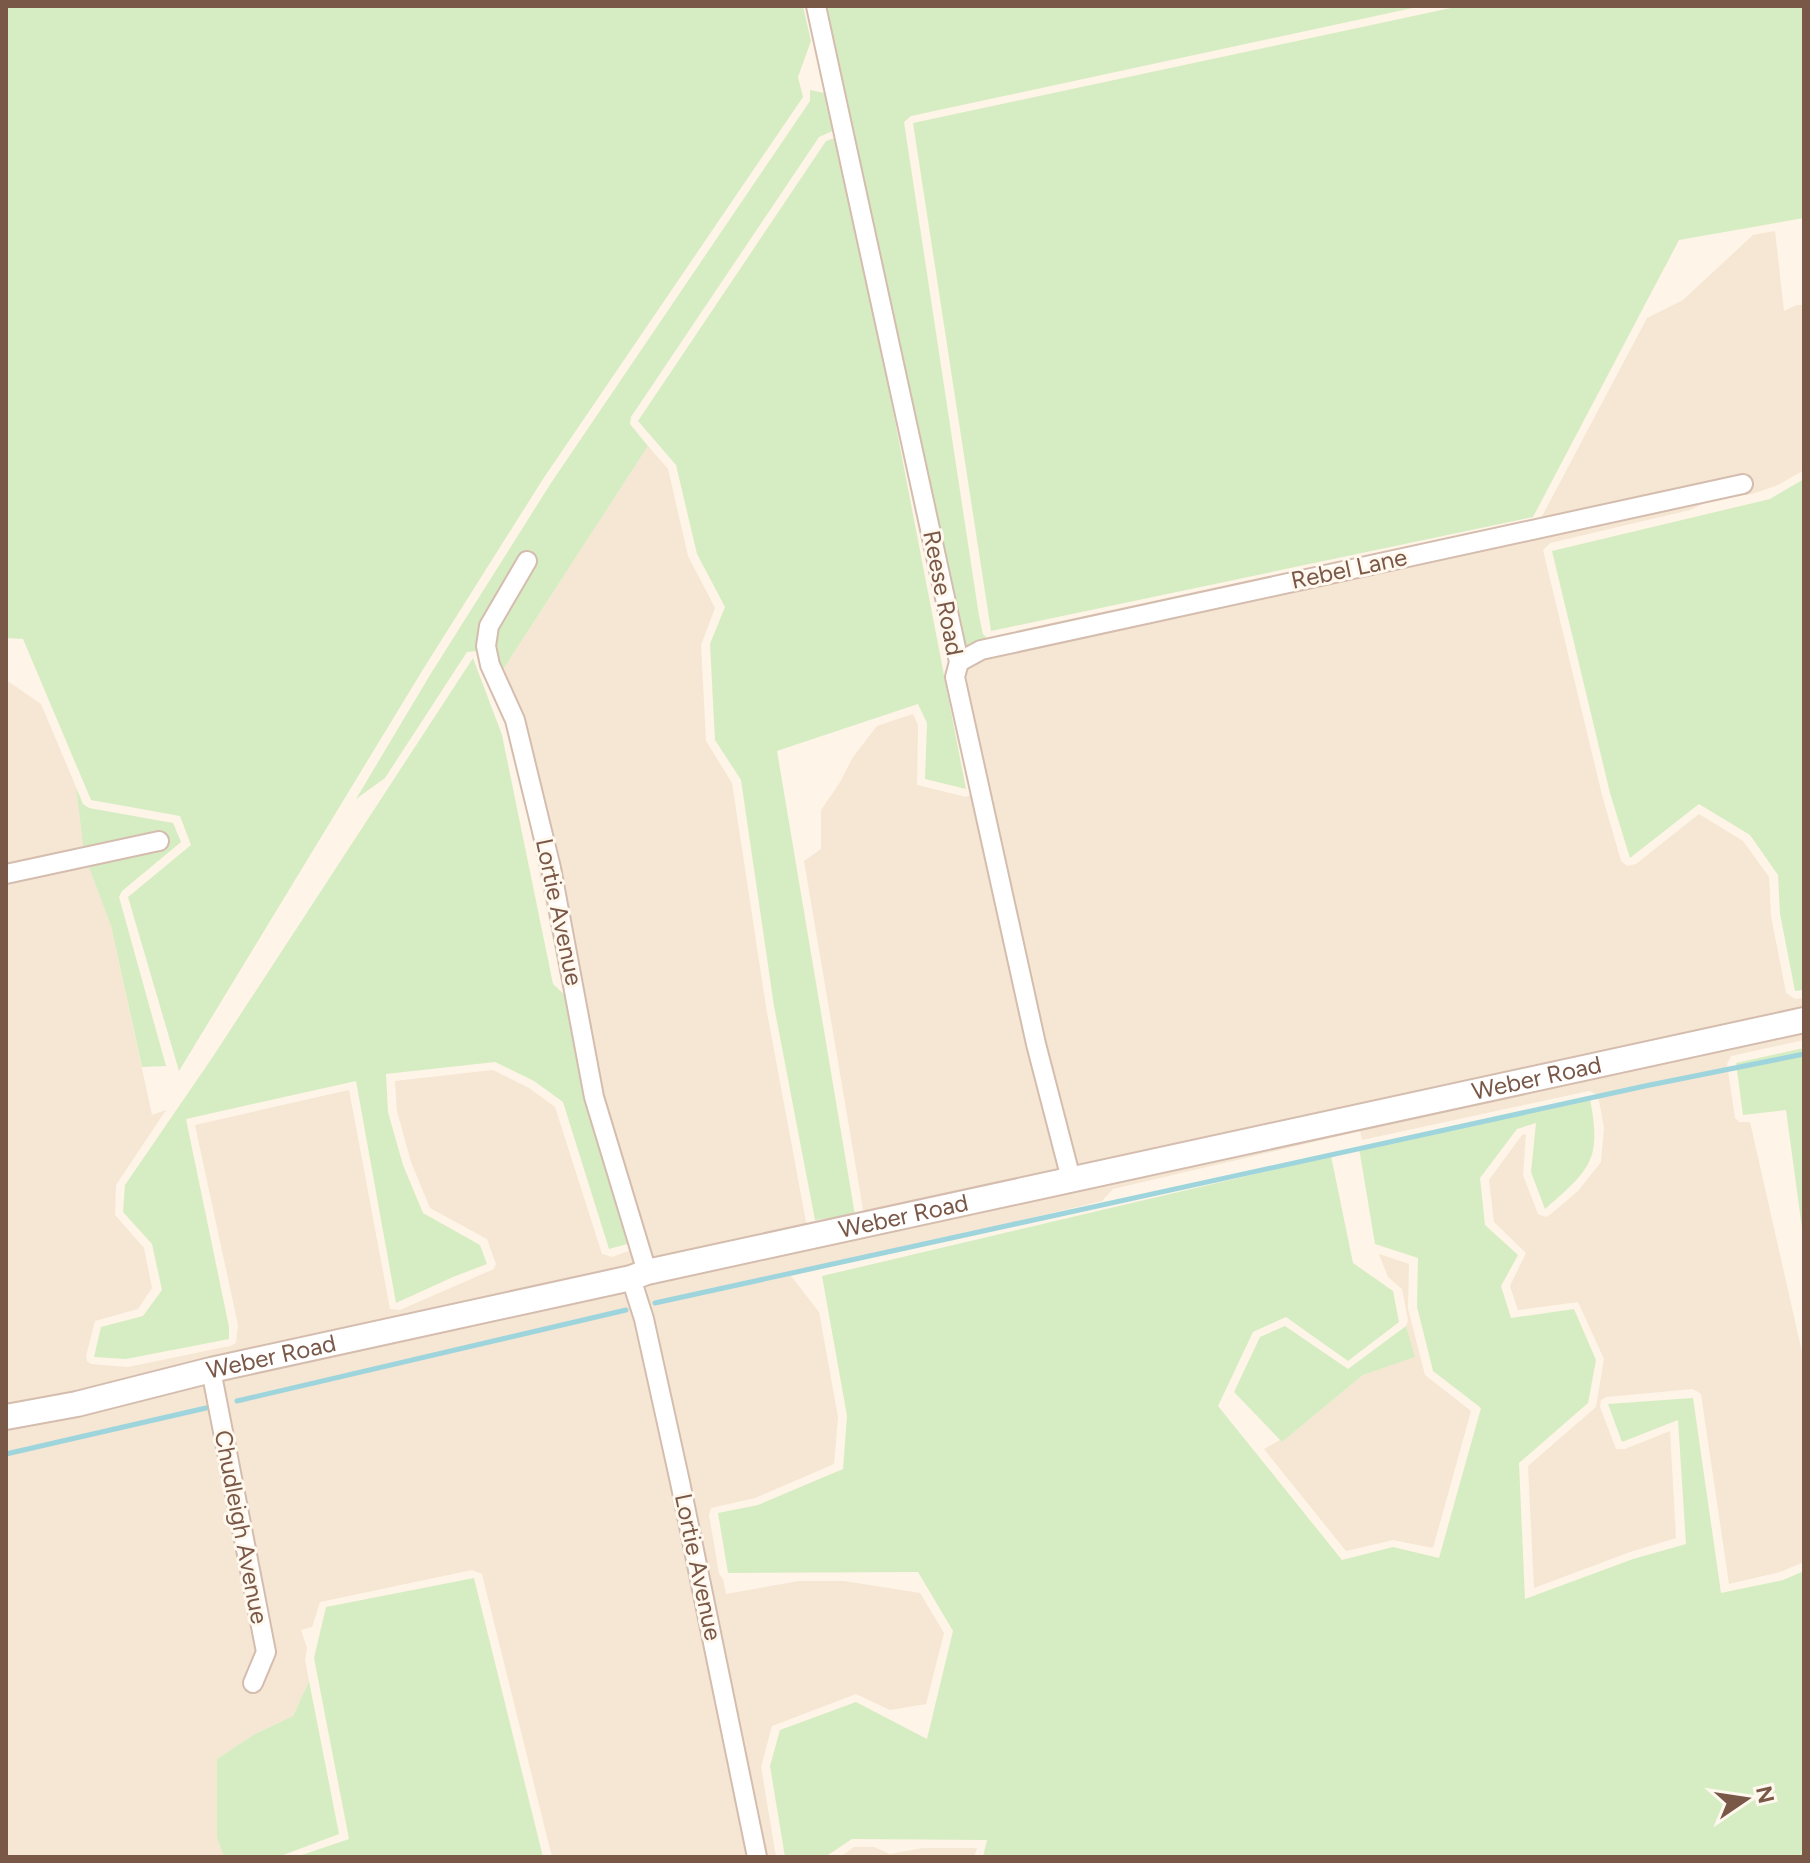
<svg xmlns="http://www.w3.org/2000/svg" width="1810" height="1863" font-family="Figtree,sans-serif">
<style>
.residential{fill:#f6e6d4}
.green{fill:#d6edc3}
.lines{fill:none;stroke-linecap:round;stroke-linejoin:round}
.stream{stroke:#9ed5dc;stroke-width:5}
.minor-casing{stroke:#d4bdae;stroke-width:22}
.tertiary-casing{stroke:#d4bdae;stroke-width:28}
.minor{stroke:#fff;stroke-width:18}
.tertiary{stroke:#fff;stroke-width:24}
.labels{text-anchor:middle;stroke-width:6;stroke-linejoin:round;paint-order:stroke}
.street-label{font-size:24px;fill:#7a5848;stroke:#fff8ee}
</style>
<rect width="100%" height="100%" fill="#fef4e7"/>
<g class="residential">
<polygon points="1775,231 1784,311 1797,305 1804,305 1804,470 1778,485 1752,494 1713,499 1690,510 1550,543 1543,550 1602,795 1621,861 1627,866 1636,864 1699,814 1743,841 1769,877 1771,916 1786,993 1795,999 1804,998 1804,1010 864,1215 804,861 821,849 821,810 839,784 853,757 877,726 913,714 918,725 917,785 966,797 972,794 953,677 983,657 1539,522 1647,318 1683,300 1753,235"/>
<polygon points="648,446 668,469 688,556 715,608 701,645 706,741 732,783 766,1007 806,1222 810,1227 76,1395 6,1408 6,680 41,704 76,787 84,854 111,926 152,1115 166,1110 116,1185 115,1215 144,1248 152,1288 138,1309 95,1321 86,1356 87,1361 91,1364 128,1367 230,1346 236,1343 238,1325 195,1125 349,1090 390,1309 400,1310 494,1269 496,1264 487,1239 430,1208 411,1162 397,1111 395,1081 493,1070 529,1088 555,1107 602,1254 612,1257 634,1249 573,991 561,980 511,733 493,685"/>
<polygon points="1804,1029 1804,1040 1731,1056 1727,1064 1735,1118 1739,1122 1750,1122 1804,1361 1804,1562 1780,1572 1729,1584 1701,1394 1693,1389 1606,1397 1601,1400 1600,1407 1616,1449 1625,1449 1670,1431 1676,1538 1630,1552 1534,1588 1528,1466 1596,1407 1604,1359 1578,1302 1518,1310 1510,1286 1526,1253 1494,1222 1489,1180 1522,1135 1526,1134 1523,1175 1538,1214 1546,1217 1551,1214 1578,1191 1601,1162 1604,1128 1598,1095 1589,1091 1362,1140 1360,1131 1113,1189 1102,1201 791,1276 819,1312 838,1417 834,1464 755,1498 711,1508 709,1515 719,1574 723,1579 726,1594 799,1581 844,1581 920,1593 944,1633 926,1704 890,1710 856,1694 772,1726 761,1767 776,1857 552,1857 482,1574 472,1570 320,1602 312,1627 301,1630 307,1648 305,1660 309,1681 293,1716 253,1735 217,1759 217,1838 224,1857 6,1857 6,1427"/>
<polygon points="1379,1254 1409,1264 1408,1309 1425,1375 1471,1411 1433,1548 1393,1540 1346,1551 1264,1449 1280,1440 1282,1442 1363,1375 1414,1357 1406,1326 1408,1320 1402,1289 1388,1277"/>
<polygon points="854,1847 874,1847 890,1854 923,1848 977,1848 974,1857 840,1857"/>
</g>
<g class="green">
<polygon points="6,6 803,6 811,41 798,77 803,97 543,479 422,671 179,1071 128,897 191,845 180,816 91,800 23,639 6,638"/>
<polygon points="813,6 1422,6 911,116 904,122 979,616 983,634 987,638 1405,552 983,657 953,677 837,129 819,137 631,417 630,424 648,446 493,685 481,655 478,651 467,652 385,778 356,799 430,675 551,483 810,101 810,90 829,94"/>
<polygon points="1460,6 1804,6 1804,218 1679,240 1533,517 991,631 913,123"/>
<polygon points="840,136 966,789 925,779 927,723 918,704 777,751 855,1215 815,1220 774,1006 741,780 715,740 710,644 725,607 697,554 676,465 638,421 826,141"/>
<polygon points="1804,479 1804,990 1795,991 1780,914 1778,875 1750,835 1699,804 1630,858 1610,793 1552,551 1770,499"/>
<polygon points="473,658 502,735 553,984 567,997 581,1077 627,1244 609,1249 563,1102 534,1081 495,1062 386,1074 388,1112 403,1165 423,1213 480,1245 487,1264 453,1277 396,1303 356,1081 186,1119 229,1327 229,1339 126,1359 94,1357 101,1327 143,1316 162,1290 152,1244 123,1212 125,1185 212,1058"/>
<polygon points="76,787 83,804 89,808 173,823 181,842 122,891 119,897 166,1066 142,1067 111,926 84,854"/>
<polygon points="1804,1048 1804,1243 1786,1110 1743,1115 1736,1063"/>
<path d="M1590 1099C1602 1161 1590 1169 1545 1209L1531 1172 1536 1123 1517 1129 1480 1178 1485 1225 1518 1255 1501 1286 1511 1318 1574 1309 1596 1360 1588 1403 1519 1463 1525 1599 1633 1559 1686 1544 1678 1420 1622 1442 1608 1404 1693 1398 1721 1593 1783 1580 1804 1571V1857H983L987 1840 852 1839 825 1857H785L770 1766 780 1730 856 1702 927 1739 953 1631 918 1572 728 1573 718 1513 758 1505 843 1469 847 1416 822 1276 1331 1156 1353 1263 1393 1291 1399 1322 1348 1361 1286 1317 1253 1332 1218 1406 1342 1560 1393 1547 1439 1558 1481 1408 1433 1371 1417 1307 1418 1258 1375 1244 1359 1148Z"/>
<polygon points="1285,1326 1348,1369 1406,1326 1415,1357 1363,1375 1282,1442 1234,1392 1260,1337"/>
<polygon points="474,1578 543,1857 296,1857 349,1839 314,1658 326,1607"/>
<polygon points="309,1681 339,1834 278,1857 224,1857 217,1838 217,1759 253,1735 293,1716"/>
</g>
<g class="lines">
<g class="stream">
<polyline points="655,1303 1645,1086 1804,1054"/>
<polyline points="237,1401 626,1310"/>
<polyline points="6,1454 206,1408"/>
</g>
<defs>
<g id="minor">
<polyline points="816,6 959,662 955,677 1036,1044 1071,1179"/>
<polyline points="527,561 489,626 486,646 490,665 515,720 551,868 594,1097 647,1272"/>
<polyline points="959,662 981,650 1743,484"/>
<polyline points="6,874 159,841"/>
<polyline points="631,1278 644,1319 680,1482 757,1857"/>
<polyline points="211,1370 266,1652 253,1683"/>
</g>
<g id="tertiary">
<path id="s1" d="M6 1417 77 1404 211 1370 631 1278 647 1272 1804 1020"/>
</g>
</defs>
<use href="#minor" class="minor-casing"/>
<use href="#tertiary" class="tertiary-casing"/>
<use href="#minor" class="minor"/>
<use href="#tertiary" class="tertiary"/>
</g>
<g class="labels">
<g class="street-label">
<text transform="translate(1349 569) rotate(-12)" y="8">Rebel Lane</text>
<text transform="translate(943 593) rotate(79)" y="8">Reese Road</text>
<text transform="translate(559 912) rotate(78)" y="8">Lortie Avenue</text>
<text dy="8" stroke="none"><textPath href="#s1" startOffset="1568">Weber Road</textPath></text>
<text dy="8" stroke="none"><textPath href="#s1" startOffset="920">Weber Road</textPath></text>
<text dy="8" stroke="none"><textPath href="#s1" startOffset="272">Weber Road</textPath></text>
<text transform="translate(241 1527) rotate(79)" y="8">Chudleigh Avenue</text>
<text transform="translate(698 1567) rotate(78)" y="8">Lortie Avenue</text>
</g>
</g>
<rect width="1810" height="1863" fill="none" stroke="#7a5848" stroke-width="16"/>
<g transform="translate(1746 1799) rotate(77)" stroke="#fff8ee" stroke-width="6" paint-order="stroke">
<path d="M0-6L14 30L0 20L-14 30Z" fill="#7a5848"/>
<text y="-12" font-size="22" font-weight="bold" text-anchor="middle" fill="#7a5848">N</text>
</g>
</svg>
